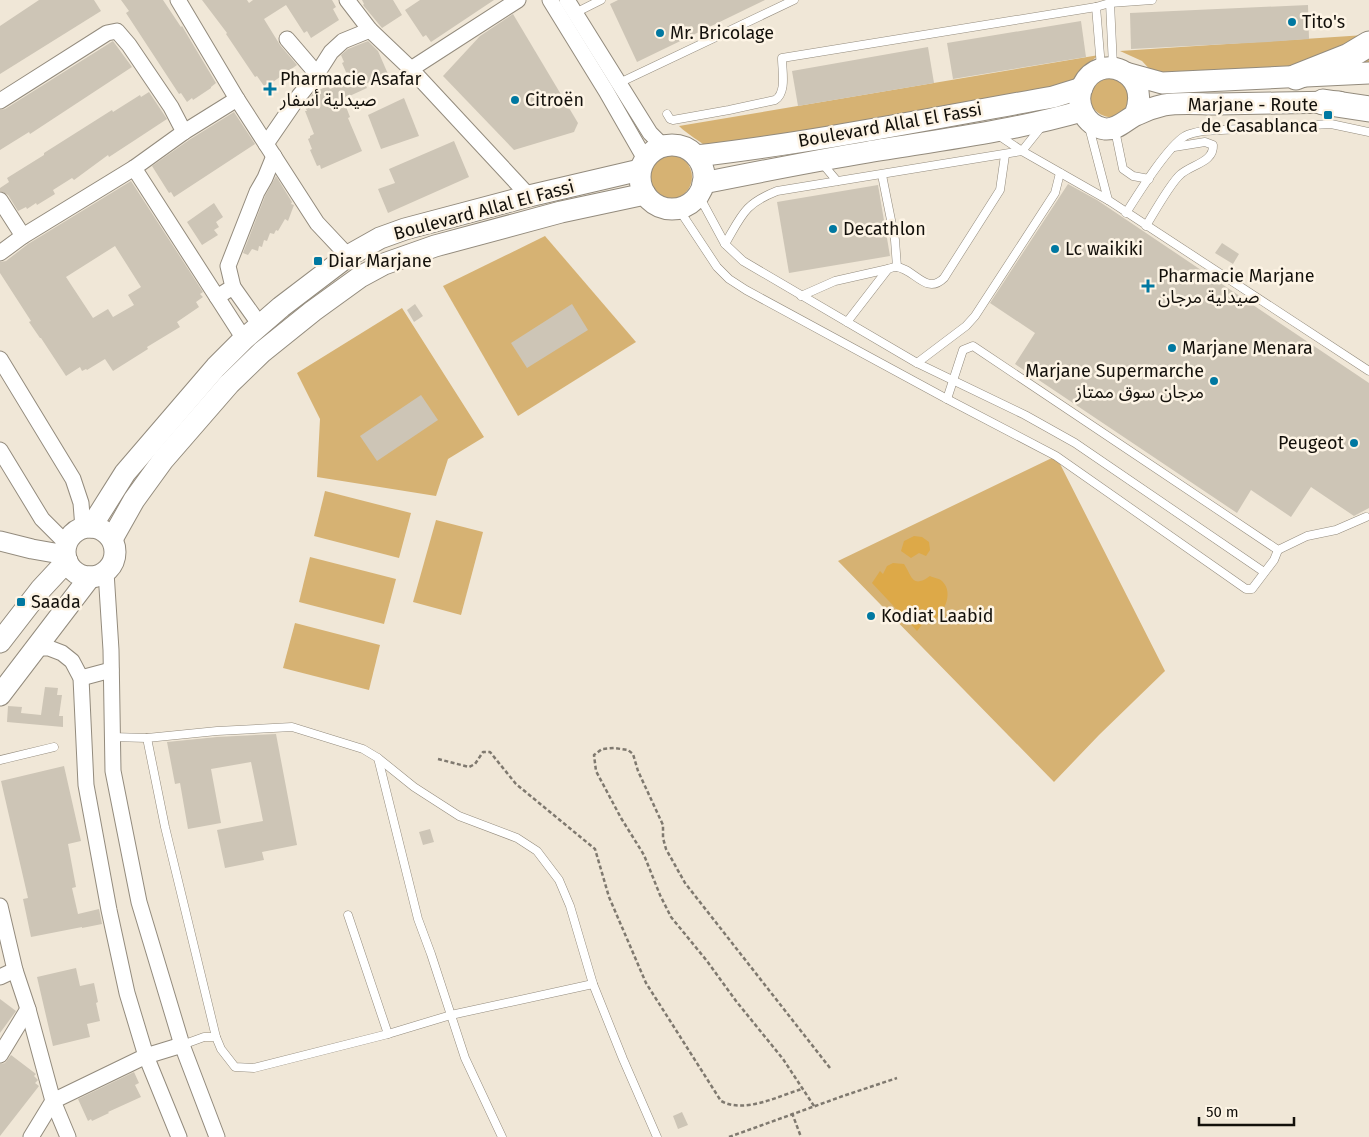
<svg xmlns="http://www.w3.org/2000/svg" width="1369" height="1137" font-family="'Fira Sans','Noto Sans Arabic',sans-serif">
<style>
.green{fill:#d6b273}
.water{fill:#dda948}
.building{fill:#cdc5b6;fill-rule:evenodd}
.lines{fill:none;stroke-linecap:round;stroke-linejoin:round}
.service-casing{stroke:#938b7d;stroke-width:9}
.minor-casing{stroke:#938b7d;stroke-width:17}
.tertiary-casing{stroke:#938b7d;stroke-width:21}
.secondary-casing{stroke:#938b7d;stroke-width:23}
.primary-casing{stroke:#938b7d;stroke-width:27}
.path{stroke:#7f796f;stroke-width:2.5;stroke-dasharray:4 2.5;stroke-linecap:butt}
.service{stroke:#fff;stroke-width:8}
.minor{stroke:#fff;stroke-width:15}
.tertiary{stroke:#fff;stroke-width:19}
.secondary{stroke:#fff;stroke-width:21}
.primary{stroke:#fff;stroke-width:25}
.poi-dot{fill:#0078a1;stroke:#fdf4e5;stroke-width:2}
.labels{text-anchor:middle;stroke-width:5;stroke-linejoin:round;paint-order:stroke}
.poi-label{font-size:18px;fill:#13100b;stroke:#fdf4e5;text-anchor:start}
.street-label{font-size:18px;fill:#13100b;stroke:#fdf4e5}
</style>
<rect width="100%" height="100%" fill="#f0e7d7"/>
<g class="green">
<polygon points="1365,35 1369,38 1369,63 1156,76 1142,61 1120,51"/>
<path d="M1099 55C1087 64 1080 72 1074 86L708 148C699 140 688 135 679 126Z"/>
<path d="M1115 74 1131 92C1129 97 1129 103 1126 108 1115 129 1078 111 1092 82Z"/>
<circle cx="670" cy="177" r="22"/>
<polygon points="545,236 636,342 518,416 443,286"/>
<polygon points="402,308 484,437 448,459 436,496 317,477 320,419 297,373"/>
<polygon points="1056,456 1165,671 1099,735 1054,782 838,561"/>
<polygon points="325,491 411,513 399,558 314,536"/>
<polygon points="436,520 483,532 461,615 413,602"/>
<polygon points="310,557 396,579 384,624 299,602"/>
<polygon points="295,623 380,645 369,690 283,668"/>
</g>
<g class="water">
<polygon points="914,536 922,537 929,542 930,550 926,556 919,553 911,558 901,551 904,541"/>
<path d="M893 563 904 564C912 576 912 589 930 576 934 578 939 578 942 581 955 593 943 617 929 623L925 621 917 631 872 583 880 571 883 574 887 566Z"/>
</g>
<g class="building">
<polygon points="39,0 94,0 101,11 0,74 0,26"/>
<polygon points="121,0 163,0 181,27 182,26 216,83 211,87 211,88 193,100 192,98 187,102 181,93 179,94 126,13 129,11"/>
<polygon points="202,0 247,0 249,3 253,0 332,0 336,7 333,9 339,20 311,38 307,31 304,33 286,5 264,19 280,45 297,65 270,84 269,82 264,86 257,76 255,77 226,34 227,33"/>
<polygon points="362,0 393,0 402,15 382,28 363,5 364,4"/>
<polygon points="420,0 494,0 431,42 426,35 423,37 405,10"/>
<polygon points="618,0 765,0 637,62 610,4"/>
<polygon points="1308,5 1309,39 1268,42 1131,49 1130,13"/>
<polygon points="513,14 578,123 574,132 514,150 443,76 480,36"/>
<polygon points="1081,21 1086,57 953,79 947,43"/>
<polygon points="113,41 132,67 30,134 29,132 0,150 0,110 5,109"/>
<polygon points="368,41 378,51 388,74 365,84 367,88 343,99 350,117 348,118 362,151 321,169 320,165 317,166 310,150 312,149 308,139 310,138 310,136 314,134 305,111 307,111 304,105 314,92 328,86 330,89 350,81 342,63 344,62 341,55 348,49"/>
<polygon points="928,47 934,83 798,106 792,71"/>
<polygon points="149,92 167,119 132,142 109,157 108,155 74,180 72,178 53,190 55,194 37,205 36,203 27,209 26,207 18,211 8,195 0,191 0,188 9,182 7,178 44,155 44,153 112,110 113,112 140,95 141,97"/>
<polygon points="404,98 419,136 381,149 368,115"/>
<polygon points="234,112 255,144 174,197 171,192 169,193 152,166 189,140"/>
<polygon points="454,141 469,177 388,213 378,189 395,183 389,169"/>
<polygon points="276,176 292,202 291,204 294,205 288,221 285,219 278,231 276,230 274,234 270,233 267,241 264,240 262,247 259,246 258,251 252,249 248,255 243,253 265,196"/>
<path d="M131 181 203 292 200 294 203 297 196 302 199 307 177 322 180 327 147 347 148 349 113 371 105 359 87 370 86 369 82 371 80 367 66 376 41 338H40L29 322 31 321 0 273V262L6 261 28 244ZM115 246 141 287 128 295 134 305 113 317 108 309 93 318 66 277Z"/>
<polygon points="1068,184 1097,200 1369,383 1369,508 1354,516 1311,487 1291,517 1251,490 1237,513 1015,364 1035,333 990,303"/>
<polygon points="878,185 890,256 789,273 777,202"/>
<polygon points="214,203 223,217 216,222 219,227 214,230 218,235 202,245 187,222"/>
<polygon points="1222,243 1239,254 1233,264 1215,253"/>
<polygon points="415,304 423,316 414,322 407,310"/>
<polygon points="572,304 588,330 527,368 511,343"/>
<polygon points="421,395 438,420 377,461 360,436"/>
<polygon points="45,687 58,688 57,695 62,695 59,716 63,716 63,727 7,722 8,706 22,707 21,713 41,715"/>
<polygon points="276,734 297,845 262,852 264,860 225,868 217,830 263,821 251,762 211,769 221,823 188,829 180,783 175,784 167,742 217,737"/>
<polygon points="64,766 81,841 68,844 76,887 72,888 78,914 99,909 102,924 82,928 82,927 31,937 23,899 28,898 1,781"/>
<polygon points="430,829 434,842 423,845 419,832"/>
<polygon points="76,968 80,986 94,983 98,1002 96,1003 100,1021 87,1024 90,1037 53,1046 37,977"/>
<polygon points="0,999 16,1011 0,1033"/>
<polygon points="11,1055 36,1074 34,1076 38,1080 35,1083 39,1086 0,1136 0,1064 5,1063"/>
<polygon points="134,1072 139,1083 135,1085 141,1097 108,1112 109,1113 92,1121 91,1119 88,1121 78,1099"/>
<polygon points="682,1112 688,1125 678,1129 673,1116"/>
</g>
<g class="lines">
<defs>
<g id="service">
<polyline points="1110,3 1113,66"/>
<polyline points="1096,7 1101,67"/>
<polyline points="575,13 601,0"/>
<polyline points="617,84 794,0"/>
<path d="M667 114 670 119 673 120 729 110 775 100C787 93 782 71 782 58L1096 7 1110 3 1152 0"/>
<polyline points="1089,127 1108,200 1369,371"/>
<polyline points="1115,130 1123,169 1133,176 1149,179"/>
<polyline points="998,135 1022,151 1108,200"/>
<polyline points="821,162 837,181"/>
<polyline points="882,175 895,240 897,267"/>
<polyline points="698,194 725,244 743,261 917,363 1025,415 1075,443 1264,572"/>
<polyline points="678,208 717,267 729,279 746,290 947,399 1056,456 1246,589 1252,589 1274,560 1278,550"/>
<path d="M1126 213C1138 194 1167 147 1185 136 1191 133 1197 132 1203 131L1331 124 1369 132"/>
<path d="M1146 226C1153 214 1172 181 1181 174 1193 164 1214 162 1213 145L1205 142 1174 147"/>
<path d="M725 244C742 215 744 204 777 191L1022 151 1042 126"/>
<polyline points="801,296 835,281 888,269"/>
<path d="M847 322 888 269C891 268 893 267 896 267 914 268 926 296 944 278L1000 190 1005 155"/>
<polyline points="917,363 966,326 975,316 1055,193 1060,173"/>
<polyline points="947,399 963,350 973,346 1278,550 1307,536 1336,530 1366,517"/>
<polyline points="112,737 147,738 217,731 292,727 363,749 378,758 418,919 431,954 465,1058 502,1137"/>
<polyline points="147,738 165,827 216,1037"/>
<polyline points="378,758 414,787 459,816 517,838 537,851 559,880 570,906 593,984 623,1059 657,1137"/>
<polyline points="0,760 54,747"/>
<polyline points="348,915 388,1034"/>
<polyline points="182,1045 204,1037 216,1037 221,1049 235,1067 254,1068 388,1034 451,1015 593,984"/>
</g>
<g id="minor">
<polyline points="178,0 237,99 317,223 348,256"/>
<polyline points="347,0 370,30 411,69 529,196"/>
<polyline points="550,0 606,91 645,159"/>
<polyline points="567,0 650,133 663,146"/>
<polyline points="287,39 317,74"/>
<polyline points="411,69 518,0"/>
<polyline points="0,101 107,33 117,31 129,45 171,107 184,132"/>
<polyline points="266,144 299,96 317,74 331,52 343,41 370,30"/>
<polyline points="134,168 217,297 233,287 228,266 257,192 265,178 274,156"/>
<polyline points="0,200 23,236"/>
<polyline points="0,253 23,236 134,168 184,132 237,99"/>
<polyline points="233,287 260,325"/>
<polyline points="217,297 244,339"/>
<polyline points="0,359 73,479 81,503 83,528"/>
<polyline points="0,450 42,519 67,544"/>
<polyline points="106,572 111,650 113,771 139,902 182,1045 217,1137"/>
<polyline points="35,648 49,648 62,653 72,661 81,678 86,785 109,910 127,993 146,1056 179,1137"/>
<polyline points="81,678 111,670"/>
<polyline points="0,906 15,970 28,1009 53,1101 68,1137"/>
<polyline points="0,977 15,970"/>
<polyline points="0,1055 28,1009"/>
<polyline points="31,1137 53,1101 146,1056 182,1045"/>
</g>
<polyline id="tertiary" points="0,541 32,549 66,555"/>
<g id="secondary">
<polyline points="1126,73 1162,83 1369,73"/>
<path d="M1135 115C1153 71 1099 51 1083 85 1074 103 1085 126 1105 129 1118 130 1125 120 1136 115 1144 111 1155 107 1164 105 1179 102 1201 104 1217 104 1258 103 1298 103 1339 102"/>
<circle cx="672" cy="177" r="32"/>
<path d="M696 156C816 142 934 118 1053 97L1082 88"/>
<path d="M703 183C758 172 813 161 868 152 940 140 1012 131 1082 111"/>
<polyline points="91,527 125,473 216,367 244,339 281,307 348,256 380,238 405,229 529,196 640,170"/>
<circle cx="90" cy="552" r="25"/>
<polyline points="112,539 134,500 163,460 229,384 262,352 313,311 360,277 384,264 435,246 561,212 645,194"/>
<polyline points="0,642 41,589 67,561"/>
<polyline points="0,695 90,577"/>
</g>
<g id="primary">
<polyline points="1296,77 1349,56 1369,44"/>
<polyline points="1323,102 1369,109"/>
</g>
</defs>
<use href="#service" class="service-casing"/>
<use href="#minor" class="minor-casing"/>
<use href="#tertiary" class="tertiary-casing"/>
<use href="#secondary" class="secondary-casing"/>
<use href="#primary" class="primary-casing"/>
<g class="path">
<path d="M438 759 469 767 475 764 483 752H490L516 784 595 849 609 897 646 983 721 1101C745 1114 778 1096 802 1089"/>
<polyline points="814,1106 783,1059 736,1001 707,961 671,917 660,895 644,855 621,818 596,771 594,755 602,749 614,748 628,750 633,754 638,771 663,825 663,838 666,849 685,883 830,1068"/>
<polyline points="792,1113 801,1137"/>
<polyline points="729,1137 843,1096 897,1078"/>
</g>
<use href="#service" class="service"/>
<use href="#minor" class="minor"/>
<use href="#tertiary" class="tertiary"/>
<use href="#secondary" class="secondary"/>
<use href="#primary" class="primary"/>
</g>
<g class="poi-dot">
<circle cx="1292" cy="22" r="5"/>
<circle cx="660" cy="33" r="5"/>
<path d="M267.5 81.5h5v5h5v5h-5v5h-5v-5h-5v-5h5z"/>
<circle cx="515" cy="100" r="5"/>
<rect x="1323" y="110" width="10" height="10" rx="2.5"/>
<circle cx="833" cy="229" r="5"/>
<circle cx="1055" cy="249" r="5"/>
<rect x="313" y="256" width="10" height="10" rx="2.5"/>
<path d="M1145.5 278.5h5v5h5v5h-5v5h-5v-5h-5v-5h5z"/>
<circle cx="1172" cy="348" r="5"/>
<circle cx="1214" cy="381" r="5"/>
<circle cx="1354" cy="443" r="5"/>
<rect x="16" y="597" width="10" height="10" rx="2.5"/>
<circle cx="871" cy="616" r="5"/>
</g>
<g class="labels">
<g class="poi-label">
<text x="1302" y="28">Tito's</text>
<text x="670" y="39">Mr. Bricolage</text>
<text x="280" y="85">Pharmacie Asafar<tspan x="280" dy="21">صيدلية أسفار</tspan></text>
<text x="525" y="106">Citroën</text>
<text x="1318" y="111" text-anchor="end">Marjane - Route<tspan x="1318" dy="21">de Casablanca</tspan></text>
<text x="843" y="235">Decathlon</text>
<text x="1065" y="255">Lc waikiki</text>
<text x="328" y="267">Diar Marjane</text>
<text x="1158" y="282">Pharmacie Marjane<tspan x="1158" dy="21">صيدلية مرجان</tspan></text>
<text x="1182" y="354">Marjane Menara</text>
<text x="1204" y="377" text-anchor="end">Marjane Supermarche<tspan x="1204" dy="21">مرجان سوق ممتاز</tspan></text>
<text x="1344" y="449" text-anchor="end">Peugeot</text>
<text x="31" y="608">Saada</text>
<text x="881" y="622">Kodiat Laabid</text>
</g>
<g class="street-label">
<text transform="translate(890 125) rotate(-10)" y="6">Boulevard Allal El Fassi</text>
<text transform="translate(484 210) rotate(-15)" y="6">Boulevard Allal El Fassi</text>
</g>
</g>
<path d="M1199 1117v8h95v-8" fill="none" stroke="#13100b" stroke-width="2.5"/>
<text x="1206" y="1117" font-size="15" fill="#13100b" stroke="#fdf4e5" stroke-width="4" paint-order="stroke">50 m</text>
</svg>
